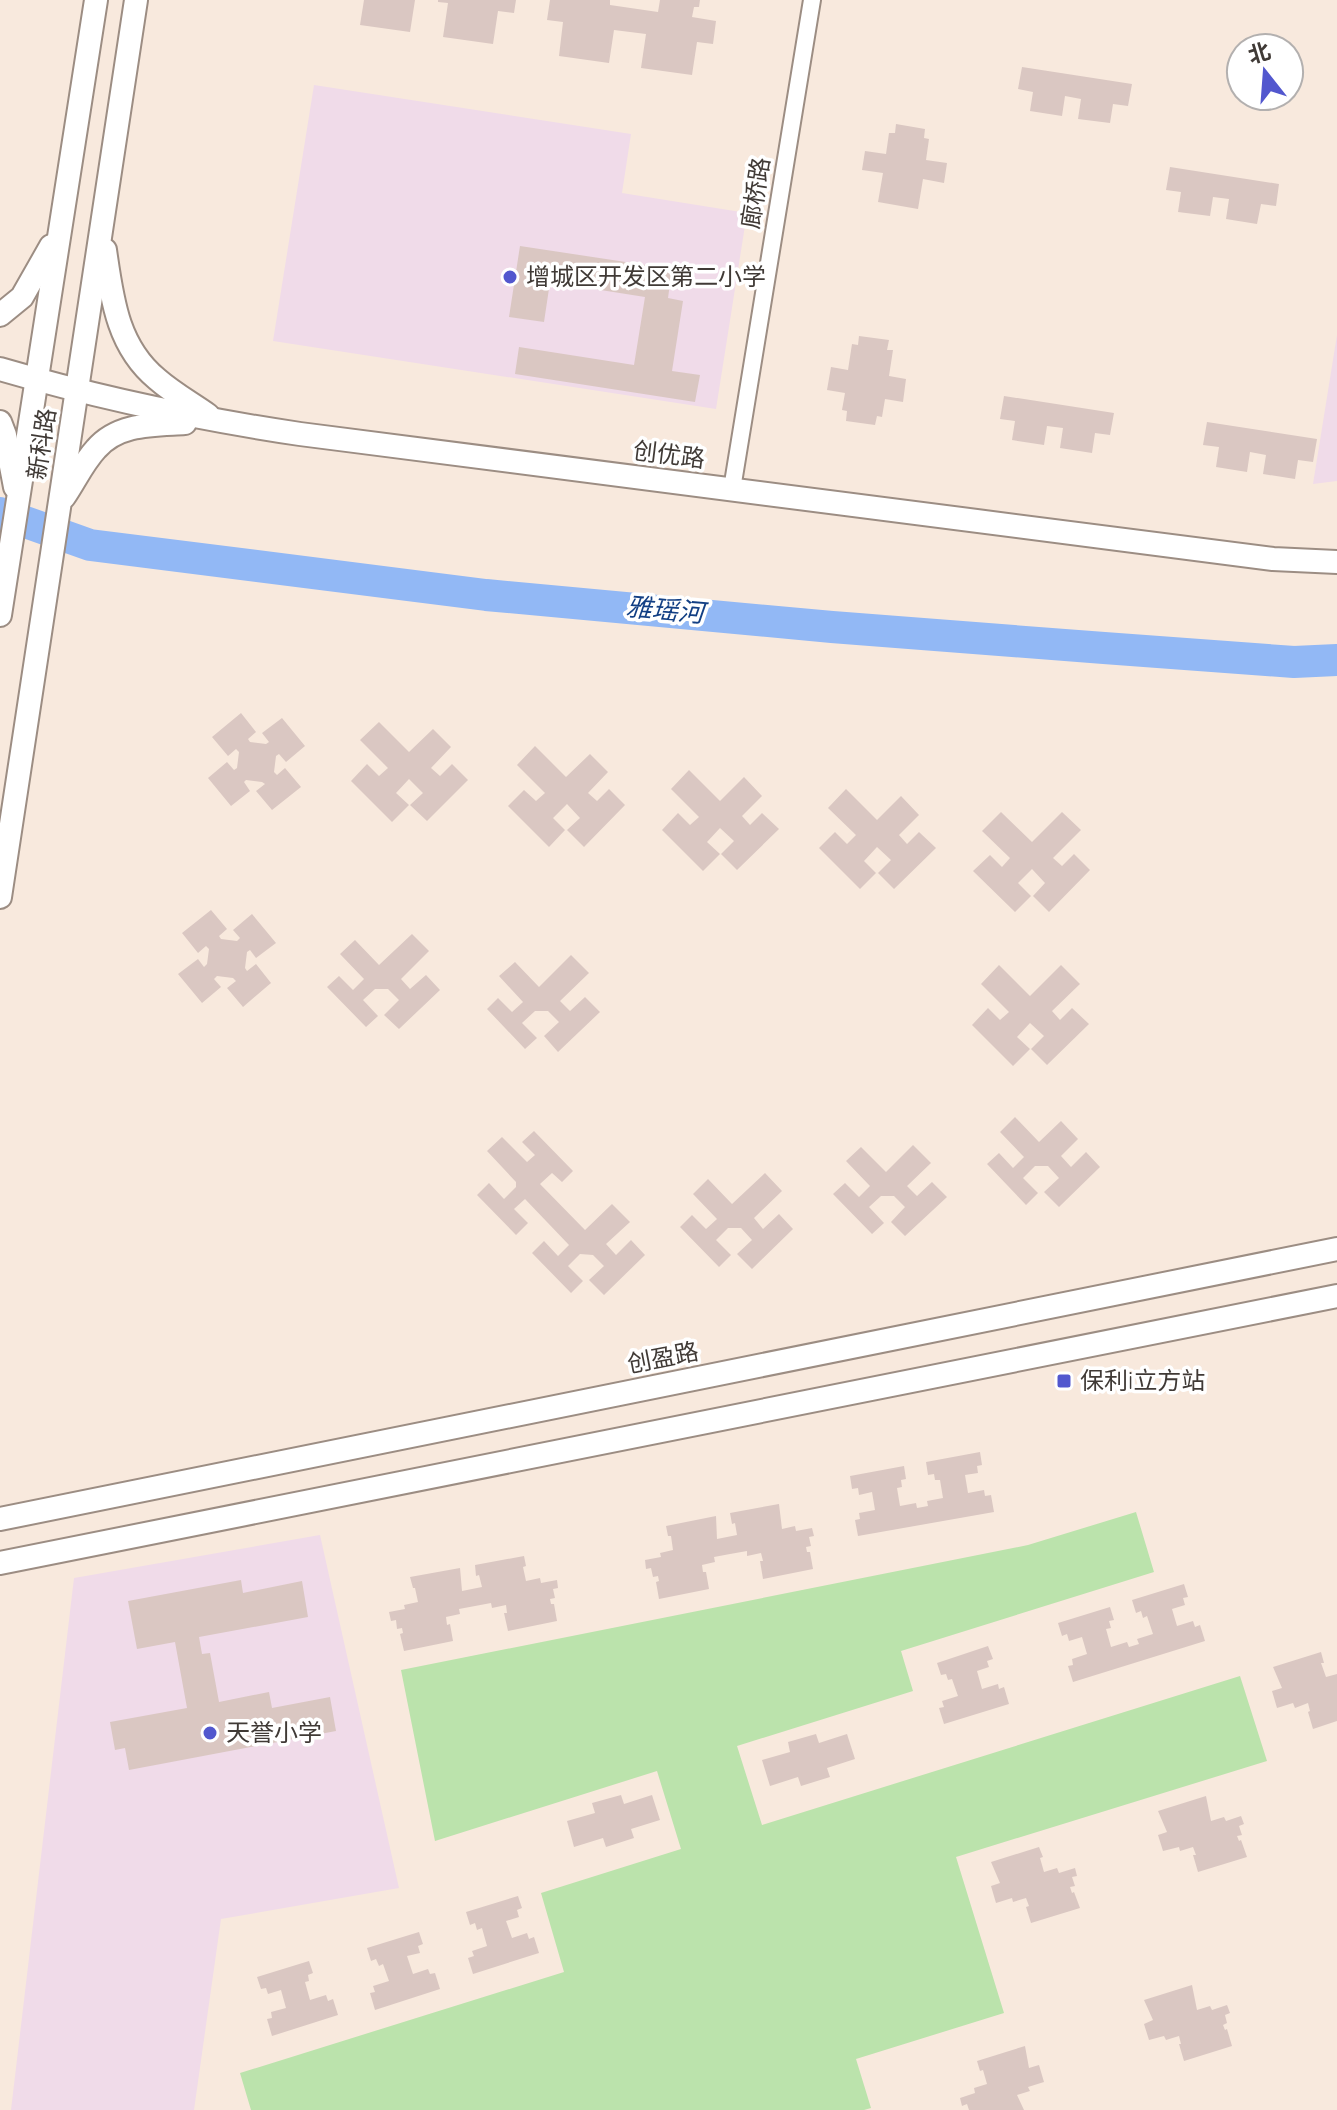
<svg xmlns="http://www.w3.org/2000/svg" width="1337" height="2110" font-family="Quicksand,'Noto Sans SC',sans-serif">
<style>
.education{fill:#f0dbe9}
.green{fill:#bbe3ac}
.lines{fill:none;stroke-linecap:round;stroke-linejoin:round}
.river{stroke:#92b8f5;stroke-width:32}
.building{fill:#dac7c2}
.street-casing{stroke:#9c8d83;stroke-width:20}
.secondary-casing{stroke:#9c8d83;stroke-width:26}
.street{stroke:#fff;stroke-width:16}
.secondary{stroke:#fff;stroke-width:22}
.poi-dot{fill:#5257ce;stroke:#fff;stroke-width:3}
.labels{text-anchor:middle;stroke-width:7;stroke-linejoin:round;paint-order:stroke}
.street-label{font-size:24px;fill:#403a36;stroke:#fff}
.poi-label{font-size:24px;fill:#403a36;stroke:#fff;text-anchor:start}
.water-label{font-size:26px;font-style:italic;fill:#123f84;stroke:#fff}
</style>
<rect width="100%" height="100%" fill="#f8e9dd"/>
<g class="education">
<polygon points="314,85 631,134 622,193 747,213 716,409 273,341"/>
<polygon points="1337,335 1337,481 1313,484"/>
<polygon points="320,1535 399,1888 221,1919 194,2110 11,2110 74,1578"/>
</g>
<polygon class="green" points="1136,1512 1154,1572 901,1651 913,1691 737,1746 762,1825 1240,1676 1267,1761 956,1857 1004,2013 856,2059 871,2108 864,2110 251,2110 240,2073 564,1972 541,1893 681,1849 657,1771 435,1841 401,1670 1028,1545"/>
<g class="lines">
<polyline class="river" points="0,513 90,545 486,595 832,627 1104,648 1294,662 1337,660"/>
</g>
<g class="building">
<polygon points="364,0 415,0 410,32 360,25"/>
<polygon points="438,0 516,0 514,13 498,11 493,44 443,37 448,3 438,2"/>
<polygon points="550,0 610,0 610,5 658,12 660,0 700,0 699,7 694,7 692,17 716,21 713,44 697,42 692,75 641,68 646,34 614,30 609,63 559,56 563,22 547,20"/>
<polygon points="1022,67 1132,84 1128,106 1113,104 1110,123 1078,119 1081,99 1065,96 1062,116 1030,111 1033,92 1018,89"/>
<polygon points="896,124 925,129 924,138 929,139 926,160 947,163 944,183 923,179 918,209 878,202 883,173 862,170 865,151 886,154 889,133 895,133"/>
<polygon points="1170,167 1279,184 1276,206 1261,204 1257,224 1226,219 1229,199 1213,197 1210,216 1178,212 1181,192 1166,190"/>
<polygon points="520,246 672,269 668,298 683,301 672,371 700,375 695,402 515,374 519,347 634,365 645,297 550,282 544,322 509,317"/>
<polygon points="859,336 889,340 887,350 893,350 889,376 906,379 903,402 885,399 882,417 877,416 875,425 846,421 847,411 842,410 845,393 827,390 831,367 848,370 852,344 858,345"/>
<polygon points="1004,396 1114,413 1110,435 1095,433 1092,453 1060,448 1063,428 1047,426 1044,445 1012,440 1015,421 1000,419"/>
<polygon points="1207,422 1317,439 1313,462 1298,460 1295,479 1263,474 1266,455 1250,452 1247,472 1216,467 1219,447 1203,445"/>
<polygon points="241,713 256,732 248,739 250,742 266,744 269,742 262,733 282,718 305,746 286,762 279,754 276,756 274,772 277,775 285,768 301,787 272,810 256,791 265,784 262,782 246,780 244,782 250,791 231,806 208,778 227,762 234,770 237,768 239,752 236,749 228,756 212,737"/>
<polygon points="379,722 409,752 433,729 451,747 431,768 440,776 452,764 468,780 427,821 410,805 423,793 409,779 396,793 409,805 392,822 351,781 367,764 379,776 388,768 360,740"/>
<polygon points="535,746 566,777 590,754 608,772 588,793 597,801 609,789 625,805 584,847 567,830 580,818 567,804 553,818 565,830 549,847 508,806 524,790 536,801 545,793 517,765"/>
<polygon points="689,770 720,801 744,777 762,796 742,816 750,825 762,813 779,829 737,870 721,854 734,841 720,828 707,842 720,854 703,871 662,830 678,813 690,825 699,817 671,789"/>
<polygon points="846,789 877,820 901,796 919,815 899,835 907,844 919,832 936,848 894,889 878,873 891,860 877,847 864,861 876,873 860,889 819,848 835,832 847,844 856,835 828,808"/>
<polygon points="1001,812 1032,842 1062,812 1081,830 1053,858 1062,866 1074,854 1090,870 1049,912 1033,896 1045,883 1032,869 1018,883 1031,896 1015,912 973,871 990,855 1002,867 1010,858 982,831"/>
<polygon points="211,910 227,929 219,936 221,939 237,941 240,938 233,930 252,914 276,943 256,958 250,950 247,952 245,968 247,971 256,964 271,983 243,1007 227,988 236,981 233,978 217,976 214,979 221,987 202,1003 178,974 198,959 204,967 207,964 209,949 206,946 198,953 182,933"/>
<polygon points="412,934 429,951 401,979 410,989 426,975 440,990 399,1029 384,1015 399,1000 388,989 375,989 363,1000 378,1016 366,1027 327,987 339,976 353,990 364,979 340,954 355,940 379,965"/>
<polygon points="571,955 589,973 560,1001 570,1011 585,997 600,1012 558,1052 544,1036 559,1022 548,1011 535,1011 522,1023 537,1038 525,1049 487,1009 498,998 512,1012 523,1002 499,976 515,962 539,987"/>
<polygon points="999,965 1030,996 1061,965 1080,984 1052,1011 1060,1020 1072,1008 1089,1024 1047,1065 1031,1049 1044,1036 1030,1023 1017,1037 1030,1049 1013,1066 972,1025 988,1008 1000,1020 1009,1012 981,984"/>
<polygon points="1015,1117 1039,1142 1061,1121 1078,1139 1061,1156 1071,1167 1086,1152 1100,1167 1059,1207 1044,1192 1059,1178 1048,1166 1035,1166 1023,1178 1038,1193 1026,1205 987,1164 999,1153 1013,1168 1024,1157 1000,1132"/>
<polygon points="534,1131 573,1171 562,1182 552,1173 540,1184 585,1230 612,1204 630,1222 606,1244 616,1255 631,1240 645,1255 604,1295 589,1280 604,1266 593,1255 580,1254 568,1266 583,1281 571,1293 532,1253 544,1241 558,1256 569,1245 525,1199 514,1209 528,1223 516,1235 477,1195 489,1183 504,1199 516,1187 516,1182 487,1151 502,1137 527,1162 535,1155 522,1142"/>
<polygon points="913,1145 931,1163 907,1186 917,1196 932,1182 947,1197 905,1236 891,1222 905,1207 894,1196 881,1196 869,1207 884,1223 872,1234 833,1194 845,1183 859,1197 870,1186 846,1161 861,1147 886,1172"/>
<polygon points="765,1173 782,1191 754,1218 763,1229 779,1214 793,1229 752,1269 737,1254 752,1240 741,1228 728,1228 716,1240 731,1255 719,1267 680,1227 692,1215 706,1229 717,1219 693,1194 708,1179 732,1204"/>
<polygon points="980,1452 982,1465 977,1466 978,1473 965,1475 968,1493 984,1490 985,1496 991,1495 994,1512 858,1536 855,1520 860,1519 859,1513 875,1510 872,1492 859,1495 858,1488 852,1489 850,1476 904,1466 906,1479 901,1480 902,1487 897,1488 900,1506 916,1503 917,1508 928,1506 927,1501 943,1498 940,1480 935,1480 934,1474 928,1475 926,1462"/>
<polygon points="779,1504 782,1529 795,1526 796,1531 812,1528 814,1536 809,1537 811,1546 806,1547 807,1552 810,1552 813,1569 763,1579 760,1561 763,1561 761,1553 747,1556 747,1551 730,1554 714,1557 715,1562 702,1565 703,1572 706,1572 709,1589 659,1599 656,1582 659,1581 658,1576 653,1577 651,1568 646,1569 645,1560 661,1557 660,1553 673,1550 671,1536 668,1536 666,1526 716,1516 717,1539 737,1535 735,1523 732,1524 730,1513"/>
<polygon points="524,1556 526,1566 523,1567 526,1581 540,1578 541,1583 557,1580 558,1588 553,1589 555,1598 550,1599 551,1604 554,1604 557,1621 508,1631 504,1613 507,1613 506,1605 492,1608 491,1603 459,1609 460,1614 446,1617 447,1625 450,1624 453,1641 404,1651 400,1634 403,1633 402,1628 397,1629 396,1620 391,1621 389,1612 405,1609 404,1605 418,1602 415,1588 413,1588 410,1577 460,1568 462,1591 482,1587 479,1575 476,1576 475,1565"/>
<polygon points="241,1580 243,1593 302,1581 308,1617 199,1637 202,1654 210,1653 219,1702 269,1692 272,1708 330,1697 336,1731 129,1770 125,1748 115,1750 110,1722 187,1708 175,1642 137,1649 128,1601"/>
<polygon points="1184,1584 1188,1597 1183,1598 1185,1605 1172,1609 1177,1626 1193,1621 1195,1627 1200,1625 1205,1641 1073,1682 1068,1666 1073,1665 1072,1659 1087,1654 1082,1637 1069,1641 1067,1634 1062,1636 1058,1623 1110,1607 1114,1620 1109,1621 1111,1628 1106,1629 1111,1647 1127,1642 1129,1647 1139,1644 1137,1639 1153,1634 1147,1616 1143,1618 1141,1611 1136,1613 1132,1600"/>
<polygon points="988,1646 993,1659 987,1661 989,1667 977,1671 982,1689 998,1684 999,1689 1004,1687 1009,1704 944,1724 939,1708 944,1707 942,1701 958,1696 952,1679 948,1680 946,1674 941,1675 937,1663"/>
<polygon points="1321,1652 1324,1663 1321,1663 1326,1677 1337,1674 1337,1721 1313,1729 1308,1712 1310,1711 1308,1703 1295,1708 1293,1703 1277,1708 1272,1691 1282,1688 1273,1667"/>
<polygon points="816,1734 819,1743 847,1734 855,1759 827,1768 830,1777 801,1786 798,1777 770,1786 762,1760 790,1752 788,1742"/>
<polygon points="621,1795 624,1804 652,1795 660,1820 631,1829 634,1838 606,1847 603,1838 574,1847 567,1821 595,1813 592,1803"/>
<polygon points="1206,1796 1211,1821 1224,1817 1226,1821 1241,1816 1244,1824 1239,1826 1242,1835 1237,1836 1239,1841 1241,1840 1247,1857 1198,1872 1193,1855 1196,1855 1193,1847 1180,1851 1179,1847 1163,1851 1158,1835 1167,1832 1158,1811"/>
<polygon points="1039,1847 1043,1857 1040,1858 1044,1872 1057,1868 1059,1873 1075,1868 1077,1876 1072,1877 1075,1886 1070,1887 1072,1893 1074,1892 1080,1908 1031,1923 1026,1907 1029,1906 1026,1898 1013,1902 1012,1898 996,1903 991,1886 1000,1883 991,1862"/>
<polygon points="518,1896 522,1908 517,1910 519,1917 506,1921 512,1938 527,1933 529,1939 534,1937 539,1953 473,1974 468,1958 474,1956 472,1951 487,1946 482,1928 477,1930 475,1923 470,1925 466,1912"/>
<polygon points="419,1932 423,1944 418,1946 420,1953 407,1956 413,1974 428,1969 430,1974 435,1973 440,1989 375,2010 370,1993 375,1992 373,1986 389,1981 383,1964 379,1966 376,1959 371,1961 367,1948"/>
<polygon points="309,1961 313,1973 308,1975 309,1981 305,1982 310,2000 326,1995 328,2001 333,1999 338,2015 272,2036 267,2019 272,2018 271,2012 286,2008 281,1990 268,1994 266,1988 261,1989 257,1977"/>
<polygon points="1192,1985 1197,2010 1210,2006 1212,2010 1227,2005 1230,2013 1225,2015 1227,2023 1223,2025 1225,2030 1227,2029 1232,2046 1184,2061 1179,2044 1181,2044 1179,2036 1166,2040 1164,2036 1149,2040 1144,2024 1153,2020 1144,2000"/>
<polygon points="1025,2046 1029,2068 1039,2065 1044,2082 1028,2087 1030,2091 1017,2095 1024,2110 969,2110 967,2104 962,2106 960,2098 975,2093 974,2088 987,2084 983,2070 980,2071 977,2061"/>
</g>
<g class="lines">
<defs>
<polyline id="street" points="732,489 812,0"/>
<g id="secondary">
<path d="M105 250C112 298 117 346 157 379 173 393 191 403 208 415"/>
<polyline points="0,315 22,297 51,246"/>
<path d="M0 369C99 398 199 419 300 434L1273 559 1337 562"/>
<polyline points="0,422 5,435 15,487"/>
<path d="M64 497C75 481 83 463 96 449 118 423 154 425 185 423"/>
<polyline points="0,615 96,0"/>
<polyline points="0,897 136,0"/>
<polyline points="0,1519 1337,1249"/>
<polyline points="0,1563 1337,1296"/>
</g>
</defs>
<use href="#street" class="street-casing"/>
<use href="#secondary" class="secondary-casing"/>
<use href="#street" class="street"/>
<use href="#secondary" class="secondary"/>
</g>
<g class="poi-dot">
<circle cx="510" cy="277" r="8"/>
<rect x="1056" y="1373" width="16" height="16" rx="4"/>
<circle cx="210" cy="1733" r="8"/>
</g>
<g class="labels">
<g class="street-label">
<text transform="translate(756 193) rotate(-81)" y="8">廊桥路</text>
<text transform="translate(42 444) rotate(-81)" y="8">新科路</text>
<text transform="translate(669 455) rotate(7)" y="8">创优路</text>
<text transform="translate(663 1358) rotate(-11)" y="8">创盈路</text>
</g>
<g class="poi-label">
<text x="526" y="285">增城区开发区第二小学</text>
<text x="1080" y="1389">保利i立方站</text>
<text x="226" y="1741">天誉小学</text>
</g>
<g class="water-label">
<text transform="translate(665 610) rotate(5)" y="9">雅瑶河</text>
</g>
</g>
<g transform="translate(1265 72) rotate(343)"><circle r="38" fill="#ffffff" stroke="#b3b0af" stroke-width="2"/>
<path d="M0-6L14 30L0 20L-14 30Z" fill="#5257ce"/>
<text y="-12" font-size="22" font-weight="bold" text-anchor="middle" fill="#403a36">北</text>
</g>
</svg>
